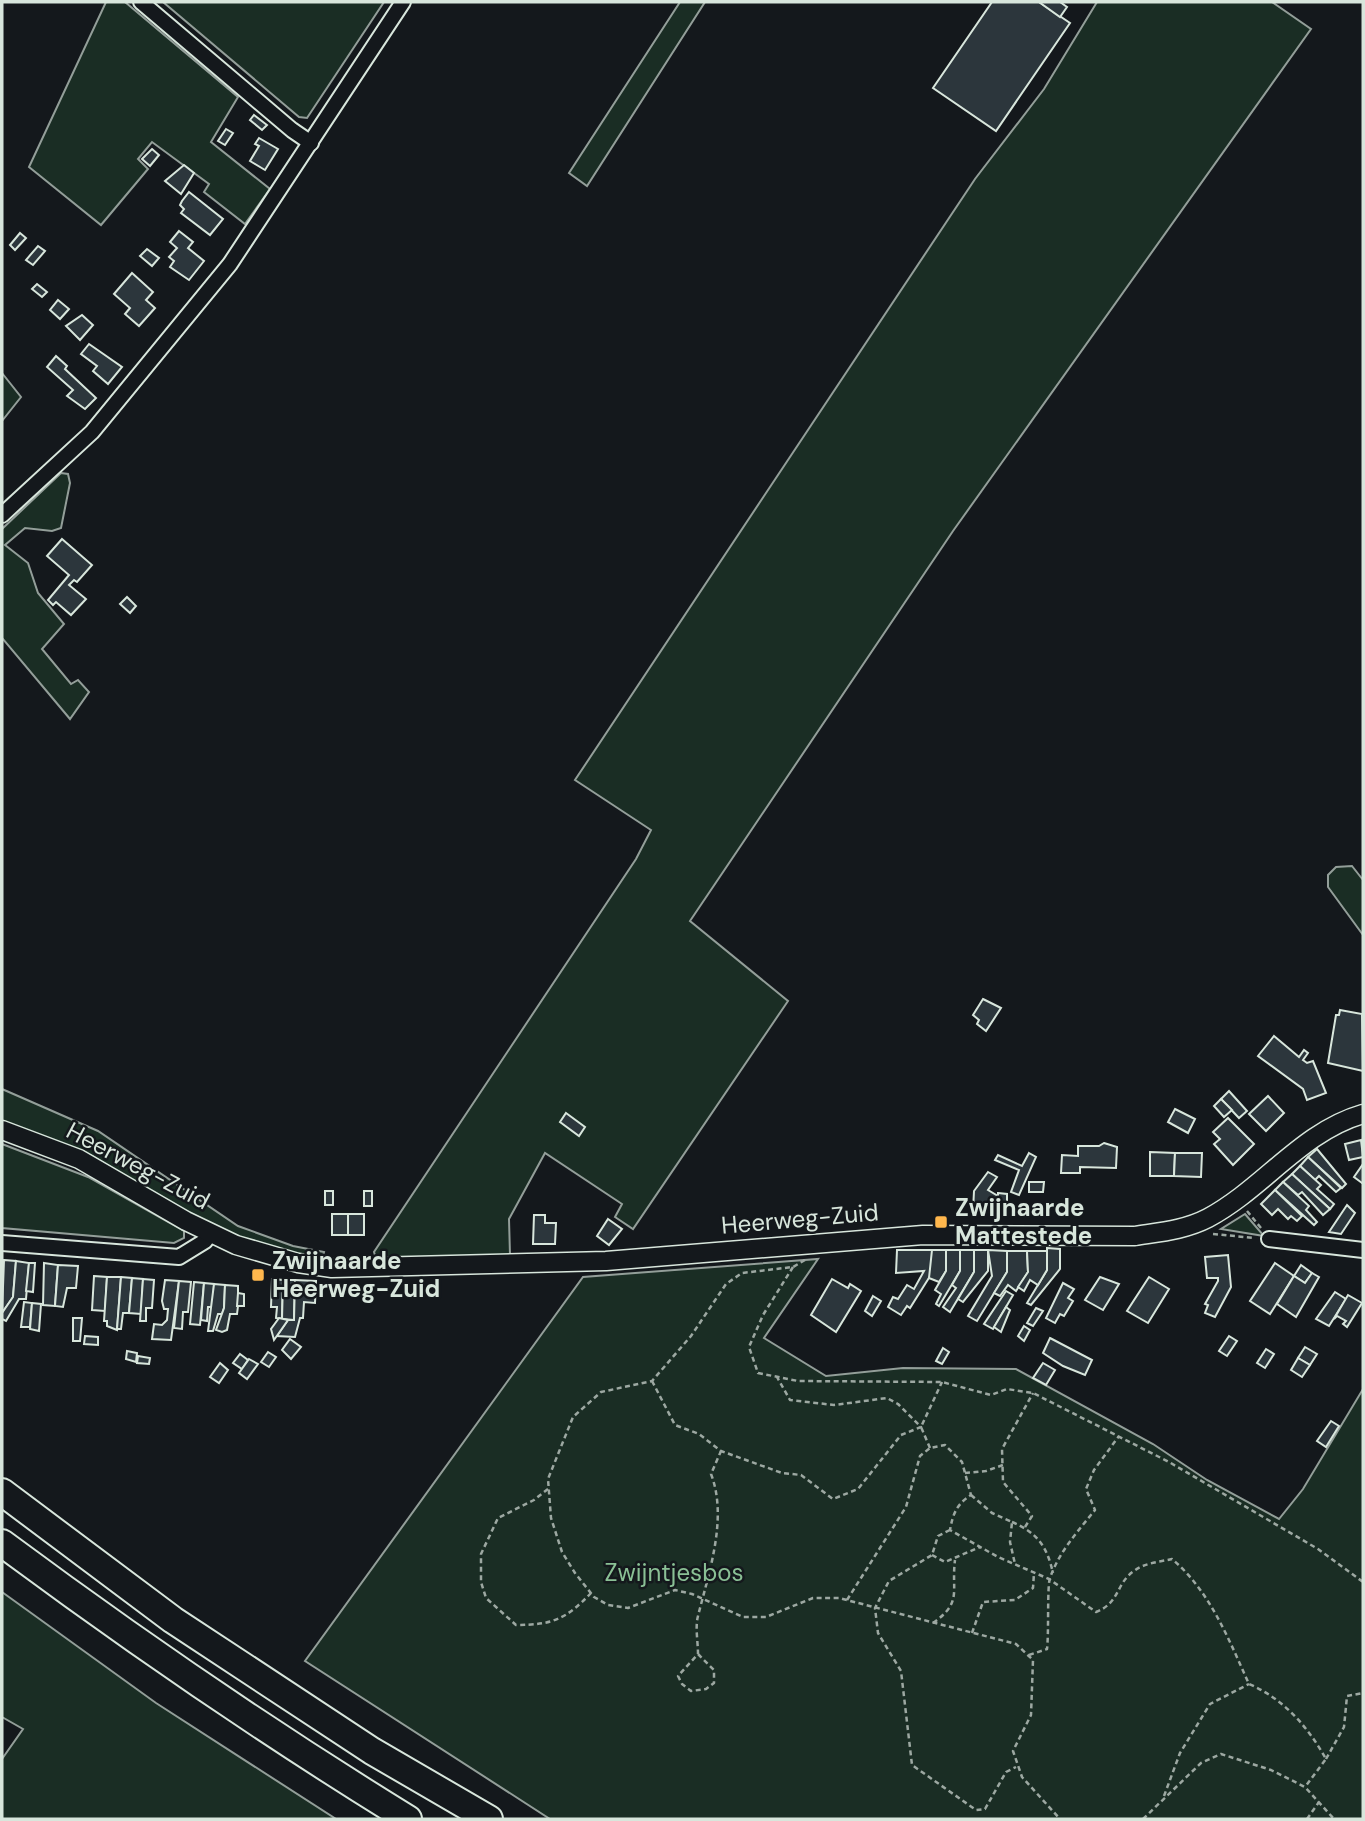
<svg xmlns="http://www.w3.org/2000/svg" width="1365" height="1821" font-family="'DM Sans',sans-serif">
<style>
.green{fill:#1a2d24;stroke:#939e99;stroke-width:2}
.building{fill:#2c363c;stroke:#d8e6dc;stroke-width:2}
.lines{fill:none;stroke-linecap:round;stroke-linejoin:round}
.minor-casing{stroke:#d8e6dc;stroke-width:18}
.tertiary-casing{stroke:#d8e6dc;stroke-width:21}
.motorway-casing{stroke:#d8e6dc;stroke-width:30}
.path{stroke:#9da8a2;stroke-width:2.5;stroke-dasharray:5 3.5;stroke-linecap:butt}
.minor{stroke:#14181c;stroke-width:14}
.tertiary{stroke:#14181c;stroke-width:18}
.motorway{stroke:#14181c;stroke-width:26}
.poi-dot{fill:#ffb74d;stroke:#14181c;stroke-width:2.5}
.labels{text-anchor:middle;stroke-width:5;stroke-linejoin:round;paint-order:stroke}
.street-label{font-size:24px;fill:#d8e6dc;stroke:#14181c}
.poi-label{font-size:24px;font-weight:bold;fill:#d8e6dc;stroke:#14181c;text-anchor:start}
.park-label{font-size:24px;fill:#8ac095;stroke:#14181c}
</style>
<rect width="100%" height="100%" fill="#14181c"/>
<g class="green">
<polygon points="106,2 125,2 238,97 211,142 270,189 245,224 204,192 209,184 152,142 138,159 148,169 101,225 29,167"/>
<polygon points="163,2 384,2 307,118 299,117"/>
<polygon points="680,2 705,2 587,186 569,173"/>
<polygon points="1097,2 1272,2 1311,29 953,531 690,921 788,1001 633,1229 615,1217 622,1204 545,1153 509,1219 510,1255 377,1262 374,1252 636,859 651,830 575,780 975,179 1044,89"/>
<polygon points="2,373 21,397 2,421"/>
<polygon points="61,473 68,474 70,483 61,528 52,531 25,528 5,545 28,563 38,593 64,624 42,649 71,684 78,680 89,692 70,719 2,638 2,529"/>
<polygon points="1352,866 1363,880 1363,935 1328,887 1328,875 1336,867"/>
<polygon points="2,1089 98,1131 238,1226 293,1246 324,1252 322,1259 274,1250 235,1237 199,1220 92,1156 2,1125"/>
<polygon points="2,1144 88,1177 184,1231 184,1238 174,1243 2,1228"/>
<polygon points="1245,1214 1264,1236 1221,1229"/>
<polygon points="818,1259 764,1338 826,1376 903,1368 1016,1369 1153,1444 1207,1480 1279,1519 1303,1489 1363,1389 1363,1819 550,1819 305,1661 583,1277"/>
<polygon points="2,1592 156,1703 336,1819 2,1819 2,1759 23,1729 2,1717"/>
</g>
<g class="building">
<polygon points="992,2 1039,2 1070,23 996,131 933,88"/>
<polygon points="1039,2 1060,2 1067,7 1060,17"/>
<polygon points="254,115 267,125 262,130 250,120"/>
<polygon points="226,129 233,133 225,145 218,141"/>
<polygon points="259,138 278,149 265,170 250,161 259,146 255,144"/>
<polygon points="152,149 159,155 150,166 142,159"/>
<polygon points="184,165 194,173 181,194 165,181"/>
<polygon points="189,192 223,219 210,235 181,213 184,209 180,205 182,201"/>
<polygon points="179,231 193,242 188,248 204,261 189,280 170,267 174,261 169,257 177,248 170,242"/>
<polygon points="20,233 26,238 15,250 10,245"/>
<polygon points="38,246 45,251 33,265 26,260"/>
<polygon points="147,249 159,258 152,266 140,256"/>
<polygon points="132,273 153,292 146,300 155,308 139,326 125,314 130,308 114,294"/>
<polygon points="37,284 47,292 42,297 32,289"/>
<polygon points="58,300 69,309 60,319 50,310"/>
<polygon points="82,315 93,325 80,340 66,326"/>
<polygon points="89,344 122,367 108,384 93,371 97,366 81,354"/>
<polygon points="56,356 67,366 65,369 96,398 85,409 67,396 73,390 47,367"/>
<polygon points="62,539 92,565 77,582 74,580 69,585 86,599 71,615 56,602 53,605 48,600 69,575 47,556"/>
<polygon points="127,597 136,606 130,613 120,604"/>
<polygon points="983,999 1001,1008 986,1031 977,1024 979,1020 973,1015"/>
<polygon points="1340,1010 1362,1014 1363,1071 1328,1063 1336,1015 1339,1015"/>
<polygon points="1274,1036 1299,1057 1304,1050 1308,1053 1303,1060 1307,1063 1313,1061 1326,1093 1307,1100 1303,1089 1258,1056"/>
<polygon points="1229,1091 1247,1111 1239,1118 1221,1099"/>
<polygon points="1268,1096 1284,1113 1266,1131 1249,1114"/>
<polygon points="1221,1099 1232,1110 1224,1117 1214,1106"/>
<polygon points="1175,1109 1195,1119 1188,1133 1168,1122"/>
<polygon points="566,1113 585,1127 579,1136 560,1122"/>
<polygon points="1228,1118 1254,1144 1233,1165 1214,1144 1220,1139 1213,1132"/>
<polygon points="1361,1140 1363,1157 1349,1160 1345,1144"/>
<polygon points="1104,1143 1117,1147 1116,1168 1080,1167 1080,1173 1061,1173 1062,1155 1078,1156 1078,1146 1099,1146"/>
<polygon points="1317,1149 1346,1184 1342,1188 1308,1157"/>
<polygon points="1150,1152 1175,1153 1174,1176 1150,1176"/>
<polygon points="1029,1153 1036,1157 1019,1195 1011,1192 1019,1170 995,1160 998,1155 1022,1166"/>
<polygon points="1175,1153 1202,1153 1201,1177 1174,1176"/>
<polygon points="1308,1157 1341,1188 1336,1192 1319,1176 1315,1180 1300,1166"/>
<polygon points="1363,1164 1363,1182 1362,1183 1354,1177"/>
<polygon points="1300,1166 1321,1185 1317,1189 1334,1204 1330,1209 1292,1174"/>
<polygon points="988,1172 997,1177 988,1190 998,1196 997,1208 993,1208 993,1212 973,1211 974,1191"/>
<polygon points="1292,1174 1330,1209 1323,1215 1302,1192 1298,1195 1283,1182"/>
<polygon points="1029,1182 1044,1182 1043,1192 1029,1192"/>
<polygon points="1283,1182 1309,1206 1306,1210 1317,1222 1314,1225 1275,1190"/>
<polygon points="1275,1190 1302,1216 1297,1221 1291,1216 1288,1219 1278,1209 1272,1215 1261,1204"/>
<rect x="325" y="1191" width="8" height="14"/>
<rect x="364" y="1191" width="8" height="15"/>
<polygon points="998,1193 1007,1194 1007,1204 998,1203"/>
<polygon points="1347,1205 1355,1213 1341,1234 1329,1232"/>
<rect x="332" y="1214" width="16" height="21"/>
<rect x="348" y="1214" width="16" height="21"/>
<polygon points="534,1215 545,1215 545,1223 556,1223 555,1244 533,1244"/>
<polygon points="608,1219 622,1229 609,1245 597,1236"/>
<polygon points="1047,1248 1060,1249 1060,1269 1031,1305 1027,1303 1047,1270"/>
<polygon points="897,1250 932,1250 932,1273 910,1308 907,1306 901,1315 888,1307 893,1297 898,1299 907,1285 914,1289 924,1271 896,1273"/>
<polygon points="932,1250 946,1250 946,1271 939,1282 929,1278"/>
<polygon points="946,1250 960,1250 960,1271 939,1306 936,1304 941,1294 935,1290 946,1271"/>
<polygon points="960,1250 974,1250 974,1272 950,1312 943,1307 956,1288 952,1285 960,1271"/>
<polygon points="974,1250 988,1250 988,1271 963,1302 958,1299 974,1272"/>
<polygon points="988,1250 1007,1251 1007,1272 977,1321 968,1316 992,1276"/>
<polygon points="1007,1251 1027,1251 1028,1272 1016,1291 1008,1285 1000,1296 994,1293 1007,1272"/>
<polygon points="1027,1251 1047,1251 1047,1270 1038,1285 1030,1280 1024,1291 1018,1287 1028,1272"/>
<polygon points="1228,1255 1231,1287 1215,1317 1205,1313 1208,1305 1205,1304 1218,1281 1218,1278 1207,1278 1205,1257"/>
<polygon points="4,1260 16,1261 13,1297 2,1313"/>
<polygon points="16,1261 29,1263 26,1299 19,1299 6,1321 2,1319 2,1313 13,1297"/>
<polygon points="29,1263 35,1263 33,1292 26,1291"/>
<polygon points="44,1263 58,1265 55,1306 43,1305"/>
<polygon points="1275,1263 1294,1276 1270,1314 1250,1301"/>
<polygon points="58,1265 78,1266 76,1288 67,1288 63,1307 55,1306"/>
<polygon points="1301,1265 1312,1273 1305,1283 1294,1276"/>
<polygon points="1312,1273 1319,1277 1296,1317 1277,1304 1294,1276 1305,1283"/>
<polygon points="94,1276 107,1277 105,1311 92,1310"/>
<polygon points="107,1277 121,1277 117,1330 107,1326 107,1321 104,1321"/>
<polygon points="121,1277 132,1278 129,1313 123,1313 121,1329 117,1329"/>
<polygon points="1100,1277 1119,1284 1103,1310 1085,1300"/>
<polygon points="1149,1277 1169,1289 1148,1323 1127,1311"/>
<polygon points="132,1278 143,1279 141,1314 129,1313"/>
<polygon points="143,1279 154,1280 152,1308 146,1308 146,1321 140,1321"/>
<polygon points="272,1279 283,1280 282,1319 276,1318 277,1307 271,1307"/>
<polygon points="832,1279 848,1288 850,1284 861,1291 836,1332 811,1315"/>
<polygon points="165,1280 179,1281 171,1340 152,1339 154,1324 162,1325 167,1320 168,1309 164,1309 162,1301"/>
<polygon points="283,1280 295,1280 294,1320 282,1319"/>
<polygon points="295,1280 316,1281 315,1303 304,1302 303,1318 300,1318 295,1337 277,1336 288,1320 294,1320"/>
<polygon points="179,1281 191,1282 188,1312 183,1312 182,1329 174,1328"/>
<polygon points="194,1282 204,1283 200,1325 190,1324"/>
<polygon points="204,1283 214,1284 213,1307 208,1307 207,1321 201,1320"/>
<polygon points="1063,1283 1074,1289 1068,1298 1073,1301 1064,1316 1060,1314 1055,1323 1046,1318"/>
<polygon points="214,1284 225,1285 224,1308 222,1314 218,1314 213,1331 208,1331"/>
<polygon points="225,1285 238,1286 238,1306 237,1314 230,1314 227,1330 222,1332 216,1330 224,1308"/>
<polygon points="1006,1291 1013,1295 993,1329 984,1324"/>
<polygon points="1335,1292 1346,1299 1329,1326 1316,1319"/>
<polygon points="238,1293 244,1294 244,1306 237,1306"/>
<polygon points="1348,1295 1362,1303 1347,1327 1343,1324 1346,1321 1337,1316 1334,1319"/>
<polygon points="873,1296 881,1301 872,1316 865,1311"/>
<polygon points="24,1302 32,1303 30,1327 21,1327"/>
<polygon points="32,1303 41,1304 39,1331 30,1329"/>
<polygon points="1006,1307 1010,1310 1001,1332 994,1327"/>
<polygon points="1036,1308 1043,1311 1033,1326 1027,1323"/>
<polygon points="73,1318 82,1318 80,1341 73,1341"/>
<polygon points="279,1318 288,1320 274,1340 271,1329"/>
<polygon points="1024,1326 1030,1330 1024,1341 1018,1336"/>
<polygon points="85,1336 98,1337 98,1345 84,1344"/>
<polygon points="1229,1336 1237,1341 1227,1356 1219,1351"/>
<polygon points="1050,1338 1092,1360 1085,1375 1063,1366 1043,1353"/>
<polygon points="290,1339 301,1347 291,1359 282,1350"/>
<polygon points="1305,1347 1317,1354 1310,1365 1298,1358"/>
<polygon points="943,1348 949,1352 942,1364 936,1361"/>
<polygon points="1266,1349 1274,1354 1265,1368 1257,1363"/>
<polygon points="127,1351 137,1353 136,1362 126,1359"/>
<polygon points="268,1352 276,1357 269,1367 261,1362"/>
<polygon points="240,1354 248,1360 242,1369 233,1363"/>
<polygon points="138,1356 150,1358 149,1364 137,1363"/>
<polygon points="1298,1358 1310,1365 1302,1377 1291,1370"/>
<polygon points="249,1359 258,1364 247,1379 239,1373"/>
<polygon points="220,1363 228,1370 219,1383 210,1377"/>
<polygon points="1043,1363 1055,1370 1046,1385 1033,1378"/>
<polygon points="1331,1421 1339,1426 1326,1447 1317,1441"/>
</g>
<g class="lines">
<defs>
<g id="minor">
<polyline points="141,2 292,130 311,143"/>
<polyline points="2,515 92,432 230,264 403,2"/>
<polyline points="1269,1239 1363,1250"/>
<polyline points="2,1243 179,1257 205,1241 211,1233"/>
</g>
<path id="tertiary" d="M2 1130 79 1159 186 1221 236 1245 298 1263 332 1268 606 1261 923 1235 1135 1236C1160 1232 1185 1230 1208 1218 1264 1188 1301 1132 1363 1114"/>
<g id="motorway">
<polyline points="2,1492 173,1620 372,1751 489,1819"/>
<path d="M2 1543C134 1641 268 1733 408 1819"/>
</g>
</defs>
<use href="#minor" class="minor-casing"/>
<use href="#tertiary" class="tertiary-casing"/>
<use href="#motorway" class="motorway-casing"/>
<g class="path">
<polyline points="1247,1211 1261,1228"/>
<polyline points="1213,1234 1255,1238"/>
<polyline points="805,1260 793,1267 742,1273 726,1284 691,1336 652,1381 601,1392 573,1417 548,1479 551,1518 562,1552 575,1573 594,1597 608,1605 628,1608 675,1590 692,1594 743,1617 766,1617 813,1598 839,1598 1016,1644 1033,1660 1031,1715 1013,1751 1022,1777 1060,1819"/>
<polyline points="793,1267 763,1315 749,1347 758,1373 798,1381 942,1382 991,1395 1007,1389 1033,1393 1169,1462 1318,1549 1363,1582"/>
<polyline points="652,1381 675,1425 699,1434 721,1451 782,1473 801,1475 833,1499 858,1489 901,1435 921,1427 898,1404 887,1398 834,1405 790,1400 777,1377"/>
<polyline points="930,1448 921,1427 942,1382"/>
<polyline points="965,1473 986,1471 1003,1465"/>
<path d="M548 1489 534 1500 498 1518 481 1554V1582L486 1598 516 1625C553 1625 566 1619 591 1593"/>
<polyline points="971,1495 992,1513 1012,1522 1010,1542 1015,1564"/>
<path d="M1012 1522C1038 1533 1047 1547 1053 1573"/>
<polyline points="1025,1527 1032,1516 1003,1482 1002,1449 1033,1393"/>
<polyline points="950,1530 938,1536 932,1555 889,1581 875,1608 878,1633 901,1671 912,1765 976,1810 985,1809 1006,1772 1016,1767"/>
<polyline points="932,1555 945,1562 980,1547"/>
<path d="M847 1600 906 1507 920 1456 930 1448 945 1445 962 1462 971 1495C957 1504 953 1513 950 1530L998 1557 1049 1579 1096 1612C1120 1603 1116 1583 1134 1571 1144 1563 1159 1562 1172 1559 1210 1591 1229 1640 1249 1684 1284 1699 1308 1727 1326 1759L1305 1787"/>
<path d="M933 1623C963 1602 951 1592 955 1560"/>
<polyline points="972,1633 983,1602 1015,1600 1033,1588 1034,1573"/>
<path d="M698 1654 714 1670V1683L706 1689 691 1691 682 1684 678 1676 698 1654C698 1642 695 1627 698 1616 709 1572 728 1518 711 1474L721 1451"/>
<path d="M1029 1655 1047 1649C1049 1633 1047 1586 1050 1578 1059 1552 1078 1531 1095 1510L1086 1489 1094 1470 1119 1436"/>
<polyline points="1326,1759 1344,1727 1347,1696 1363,1693"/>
<polyline points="1164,1796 1180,1753 1210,1704 1249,1684"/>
<polyline points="1143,1819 1201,1763 1221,1754 1271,1770 1305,1787 1334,1819"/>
<polyline points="1307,1819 1319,1802"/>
</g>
<use href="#minor" class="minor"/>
<use href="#tertiary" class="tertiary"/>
<use href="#motorway" class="motorway"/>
</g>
<g class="poi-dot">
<rect x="934" y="1215" width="14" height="14" rx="3.5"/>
<rect x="251" y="1268" width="14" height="14" rx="3.5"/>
</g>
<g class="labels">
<g class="street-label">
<text transform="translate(138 1166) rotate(28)" y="8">Heerweg-Zuid</text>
<text transform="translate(800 1219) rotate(-5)" y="8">Heerweg-Zuid</text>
</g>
<g class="poi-label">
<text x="955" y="1216">Zwijnaarde<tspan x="955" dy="28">Mattestede</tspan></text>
<text x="272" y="1269">Zwijnaarde<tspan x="272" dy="28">Heerweg-Zuid</tspan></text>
</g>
<g class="park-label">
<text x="674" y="1581">Zwijntjesbos</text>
</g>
</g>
<rect width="1365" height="1821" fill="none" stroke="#d8e6dc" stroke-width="7"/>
</svg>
